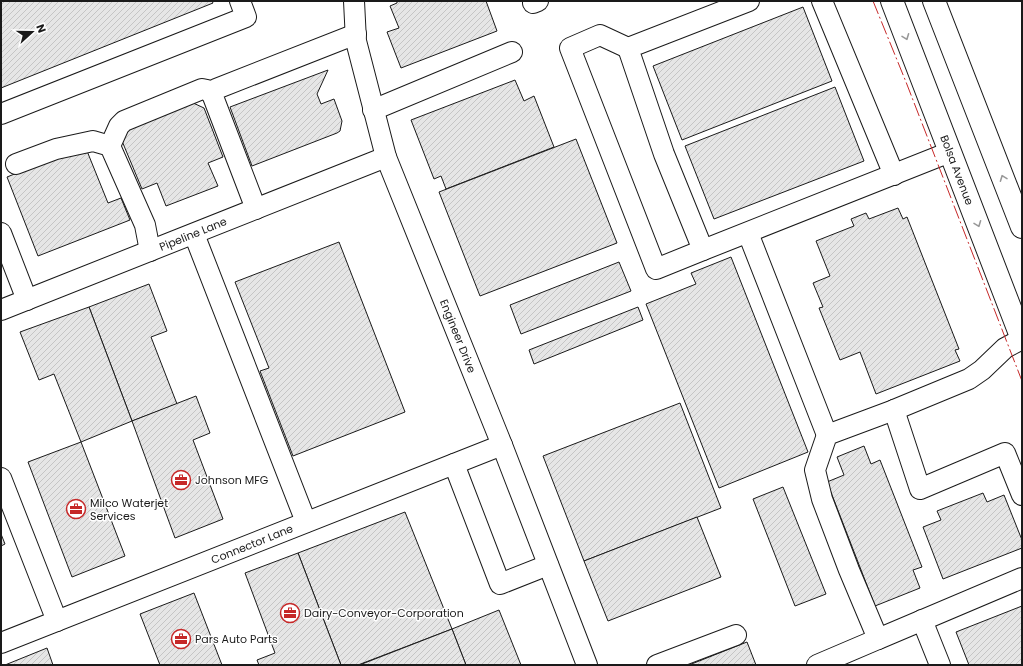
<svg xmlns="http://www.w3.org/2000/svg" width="1023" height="666" font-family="Poppins,sans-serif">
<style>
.building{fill:url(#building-hatch);stroke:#1a1a1a}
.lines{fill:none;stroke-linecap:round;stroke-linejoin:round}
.minor-casing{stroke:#1a1a1a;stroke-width:22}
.major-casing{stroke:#1a1a1a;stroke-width:24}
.minor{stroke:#fff;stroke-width:20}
.major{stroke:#fff;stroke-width:22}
.power{stroke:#c62828;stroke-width:1;stroke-dasharray:14 3 2 3;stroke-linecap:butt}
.oneway{stroke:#989898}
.labels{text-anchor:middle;stroke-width:3;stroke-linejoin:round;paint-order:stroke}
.street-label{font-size:11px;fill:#1a1a1a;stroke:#fff}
.poi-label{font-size:11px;fill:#1a1a1a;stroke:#fff;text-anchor:start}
</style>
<defs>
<pattern id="building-hatch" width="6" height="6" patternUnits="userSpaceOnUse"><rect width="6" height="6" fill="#e6e6e6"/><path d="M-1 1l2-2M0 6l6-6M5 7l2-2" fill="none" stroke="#c5c5c5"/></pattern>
</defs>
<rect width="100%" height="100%" fill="#fff"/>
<g class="building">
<polygon points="1,1 212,1 213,3 1,88"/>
<polygon points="397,1 486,1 497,31 401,68 387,32 399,28 390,6 397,3"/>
<polygon points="803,7 832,81 682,140 653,66"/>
<polygon points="328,70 317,94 321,104 334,99 342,121 340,131 337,133 252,166 230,107"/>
<polygon points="515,80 524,101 534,96 554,147 446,189 441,176 434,179 411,120"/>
<polygon points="835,87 864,161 714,219 685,146"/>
<polygon points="191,102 204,108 223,157 208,163 218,186 166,206 157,183 142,189 122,141 128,127"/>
<polygon points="576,139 617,243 480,296 439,192"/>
<polygon points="85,146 108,203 121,198 130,220 38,256 7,177"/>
<polygon points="898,208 903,219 907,217 959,349 955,350 960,361 876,394 860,352 840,360 819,308 823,307 813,283 830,276 816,241 854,226 851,219 866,213 869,219"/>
<polygon points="339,242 405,412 293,456 260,371 269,368 235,282"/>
<polygon points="731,257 808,452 719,488 646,304 696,284 691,273"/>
<polygon points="619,262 631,291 521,334 510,305"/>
<polygon points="149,284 167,331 151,337 177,404 132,421 89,307"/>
<polygon points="89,307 132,421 81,442 54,374 39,380 20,332"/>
<polygon points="638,307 643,320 534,364 529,350"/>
<polygon points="196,396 210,433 193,440 223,519 175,538 132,421"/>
<polygon points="680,403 721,508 584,561 543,456"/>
<polygon points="81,442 125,556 72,577 28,462"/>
<polygon points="864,446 871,464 880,460 922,567 913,570 920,588 875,606 827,482 844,475 837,457"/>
<polygon points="783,487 826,594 795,606 753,499"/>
<polygon points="983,493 987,502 1004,495 1022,540 1022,548 943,579 923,527 941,520 937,511"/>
<polygon points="405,512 452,629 358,665 341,665 298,553"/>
<polygon points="697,517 721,577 608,621 584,561"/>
<polygon points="1,534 5,544 1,546"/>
<polygon points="298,553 341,665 259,665 257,660 275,653 245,573"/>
<polygon points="194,593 222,665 160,665 140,614"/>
<polygon points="1022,606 1022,665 969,665 956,632"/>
<polygon points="499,610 521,665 466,665 452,629"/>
<polygon points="452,629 466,665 362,665 362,664"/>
<polygon points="747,642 756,665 689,665"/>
<polygon points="47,648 53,665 5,665"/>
</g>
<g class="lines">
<defs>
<g id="minor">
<polyline points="354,1 356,41 386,157 502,445 587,665"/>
<polyline points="749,1 628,48 664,154 703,250 950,152"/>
<polyline points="822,1 894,175"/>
<polyline points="533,3 538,1"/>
<polyline points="628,48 600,35 570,48 656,269 703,250"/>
<polyline points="373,110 512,52"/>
<polyline points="1,114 246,17 240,1"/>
<polyline points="110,146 119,126 124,121 202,89 207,90 212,94"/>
<polyline points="16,164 56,149 93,141 110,146 145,225 150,251"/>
<polyline points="256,209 212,94 216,89 356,34"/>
<polyline points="1,233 27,300"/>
<polyline points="748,233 827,435"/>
<polyline points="194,234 306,522"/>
<polyline points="1,310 386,157"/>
<polyline points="1022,339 1005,348 982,370 969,379 894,410 827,435 815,470 822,499 849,570 878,639 1022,578"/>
<polyline points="894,410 920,489 1005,453 1022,495"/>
<polyline points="454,464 500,584 548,565"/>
<polyline points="1,478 57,621"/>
<polyline points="922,620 940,665"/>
<polyline points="1,643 502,445"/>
<polyline points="657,665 736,635"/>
<polyline points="817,665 878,639"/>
</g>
<g id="major">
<polyline points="892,1 1022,339"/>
<polyline points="934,1 1022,227"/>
</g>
</defs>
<use href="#minor" class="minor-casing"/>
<use href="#major" class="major-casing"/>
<use href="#minor" class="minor"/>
<use href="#major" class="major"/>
<polyline class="power" points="873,1 906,82 1022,381"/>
</g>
<defs><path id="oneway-chevron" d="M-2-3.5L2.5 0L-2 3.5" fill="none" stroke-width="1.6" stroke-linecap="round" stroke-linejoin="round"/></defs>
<g class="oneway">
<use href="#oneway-chevron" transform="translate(906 37) rotate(69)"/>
<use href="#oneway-chevron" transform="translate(1003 178) rotate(-111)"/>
<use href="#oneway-chevron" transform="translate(978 224) rotate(69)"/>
</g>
<defs>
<symbol id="office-ring" viewBox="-11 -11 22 22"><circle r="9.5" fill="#fff" stroke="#c62828" stroke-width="1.5"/><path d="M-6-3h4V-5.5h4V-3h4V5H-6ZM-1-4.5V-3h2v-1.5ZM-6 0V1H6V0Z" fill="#c62828"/></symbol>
</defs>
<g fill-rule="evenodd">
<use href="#office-ring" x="170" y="469" width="22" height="22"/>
<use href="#office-ring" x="65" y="498" width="22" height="22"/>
<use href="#office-ring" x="279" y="602" width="22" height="22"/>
<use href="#office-ring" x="170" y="628" width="22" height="22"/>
</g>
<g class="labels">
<g class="street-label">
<text transform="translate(957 170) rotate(69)" y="4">Bolsa Avenue</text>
<text transform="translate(193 234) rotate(-22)" y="4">Pipeline Lane</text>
<text transform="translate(458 336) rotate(68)" y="4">Engineer Drive</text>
<text transform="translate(252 544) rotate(-22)" y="4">Connector Lane</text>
</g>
<g class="poi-label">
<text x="195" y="484">Johnson MFG</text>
<text x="90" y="507">Milco Waterjet<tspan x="90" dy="13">Services</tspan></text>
<text x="304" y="617">Dairy-Conveyor-Corporation</text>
<text x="195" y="643">Pars Auto Parts</text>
</g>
</g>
<rect width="1023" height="666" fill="none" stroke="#1a1a1a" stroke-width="4"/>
<g transform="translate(32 32) rotate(69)" stroke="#ffffff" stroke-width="3" paint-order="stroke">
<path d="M0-3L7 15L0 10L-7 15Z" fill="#1a1a1a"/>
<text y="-6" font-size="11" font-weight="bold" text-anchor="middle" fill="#1a1a1a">N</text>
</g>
</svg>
